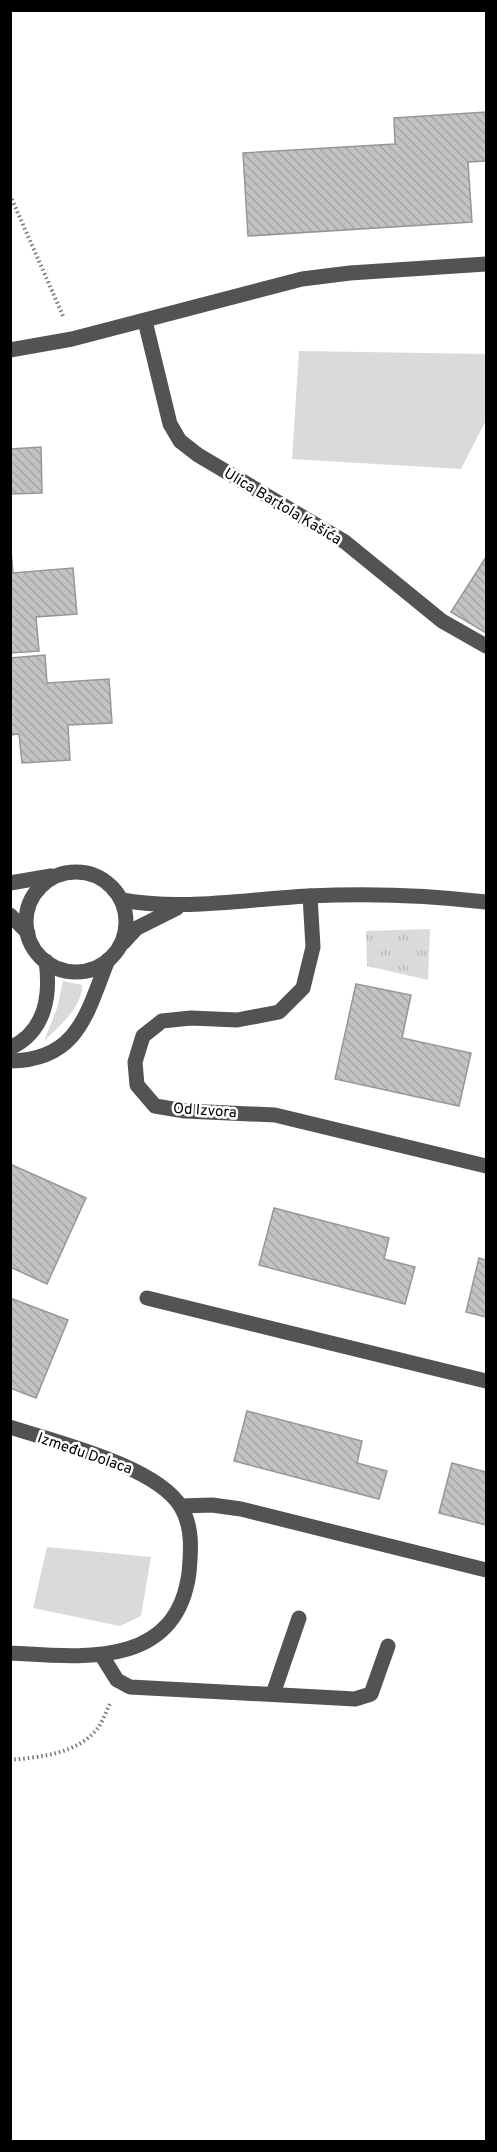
<svg xmlns="http://www.w3.org/2000/svg" width="497" height="2152" font-family="Overpass,sans-serif">
<style>
.grass{fill:#dadada}
.park{fill:url(#park-tufts)}
.building{fill:url(#building-back-hatch);stroke:#979797;stroke-width:1.5}
.lines{fill:none;stroke-linecap:round;stroke-linejoin:round}
.path{stroke:#757575;stroke-width:4;stroke-dasharray:1.5 3;stroke-linecap:butt}
.minor{stroke:#535353;stroke-width:15}
.labels{text-anchor:middle;stroke-width:5;stroke-linejoin:round;paint-order:stroke}
.street-label{font-size:15px;fill:#000;stroke:#fff}
</style>
<defs>
<pattern id="park-tufts" width="24" height="20" patternUnits="userSpaceOnUse" patternTransform="scale(1.5)"><rect width="24" height="20" fill="#dadada"/><path d="M3 7l-1-3M5 7V3M7 7l1-3M15 17l-1-3M17 17v-4M19 17l1-3" fill="none" stroke="#b9b9b9"/></pattern>
<pattern id="building-back-hatch" width="6" height="6" patternUnits="userSpaceOnUse" patternTransform="scale(1.5)"><rect width="6" height="6" fill="#c3c3c3"/><path d="M-1 5l2 2M0 0l6 6M5-1l2 2" fill="none" stroke="#a6a6a6"/></pattern>
</defs>
<rect width="100%" height="100%" fill="#fff"/>
<g class="grass">
<polygon points="299,351 486,354 486,420 461,469 292,459"/>
<path d="M63 981 82 985C83 1006 58 1028 44 1041L57 1008Z"/>
<polygon points="47,1547 151,1557 141,1616 120,1626 33,1608"/>
</g>
<polygon class="park" points="430,929 428,980 367,966 366,931"/>
<g class="building">
<polygon points="486,112 486,161 468,162 472,222 248,236 243,153 395,144 394,118"/>
<polygon points="41,447 42,493 10,494 10,449"/>
<polygon points="10,540 13,573 73,568 77,614 36,617 39,651 10,653"/>
<polygon points="486,557 486,633 451,612"/>
<polygon points="45,655 47,683 109,679 112,723 68,725 70,760 22,763 19,734 10,735 10,658"/>
<polygon points="356,984 411,995 402,1038 471,1053 459,1106 335,1079"/>
<polygon points="10,1164 86,1198 47,1284 10,1267"/>
<polygon points="274,1208 389,1238 384,1259 415,1267 405,1304 259,1265"/>
<polygon points="479,1258 486,1260 486,1317 466,1312"/>
<polygon points="10,1298 68,1320 36,1398 10,1388"/>
<polygon points="247,1411 362,1441 357,1463 387,1471 379,1499 234,1461"/>
<polygon points="452,1463 486,1472 486,1525 439,1513"/>
</g>
<g class="lines">
<g class="path">
<polyline points="10,195 63,316"/>
<path d="M10 1760C40 1757 77 1754 97 1729 103 1722 106 1711 110 1704"/>
</g>
<g class="minor">
<polyline points="145,321 170,424 180,441 198,455 345,542 442,621 486,646"/>
<polyline points="10,350 72,339 302,279 350,273 486,264"/>
<circle cx="76" cy="922" r="50"/>
<polyline points="10,883 51,876"/>
<polyline points="310,896 313,947 303,988 279,1012 237,1020 191,1018 162,1021 143,1036 135,1062 137,1085 155,1106 185,1111 275,1115 486,1166"/>
<path d="M122 900C183 911 247 899 308 896 368 893 427 895 486 902"/>
<polyline points="10,915 28,933"/>
<polyline points="123,943 137,928 177,908"/>
<path d="M10 1048C45 1032 51 996 46 961"/>
<path d="M10 1061C79 1060 87 1012 108 960"/>
<polyline points="147,1298 486,1381"/>
<path d="M10 1427C55 1442 157 1466 181 1507 193 1527 191 1551 189 1573 176 1669 83 1657 10 1653"/>
<polyline points="181,1506 212,1505 241,1509 486,1570"/>
<polyline points="102,1656 117,1680 130,1687 355,1699 371,1694 388,1646"/>
<polyline points="273,1694 299,1618"/>
</g>
</g>
<g class="labels">
<g class="street-label">
<text transform="translate(283 506) rotate(31)" y="5">Ulica Bartola Kašića</text>
<text transform="translate(205 1110) rotate(4)" y="5">Od Izvora</text>
<text transform="translate(85 1453) rotate(19)" y="5">Između Dolaca</text>
</g>
</g>
<rect width="497" height="2152" fill="none" stroke="#000000" stroke-width="24"/>
</svg>
